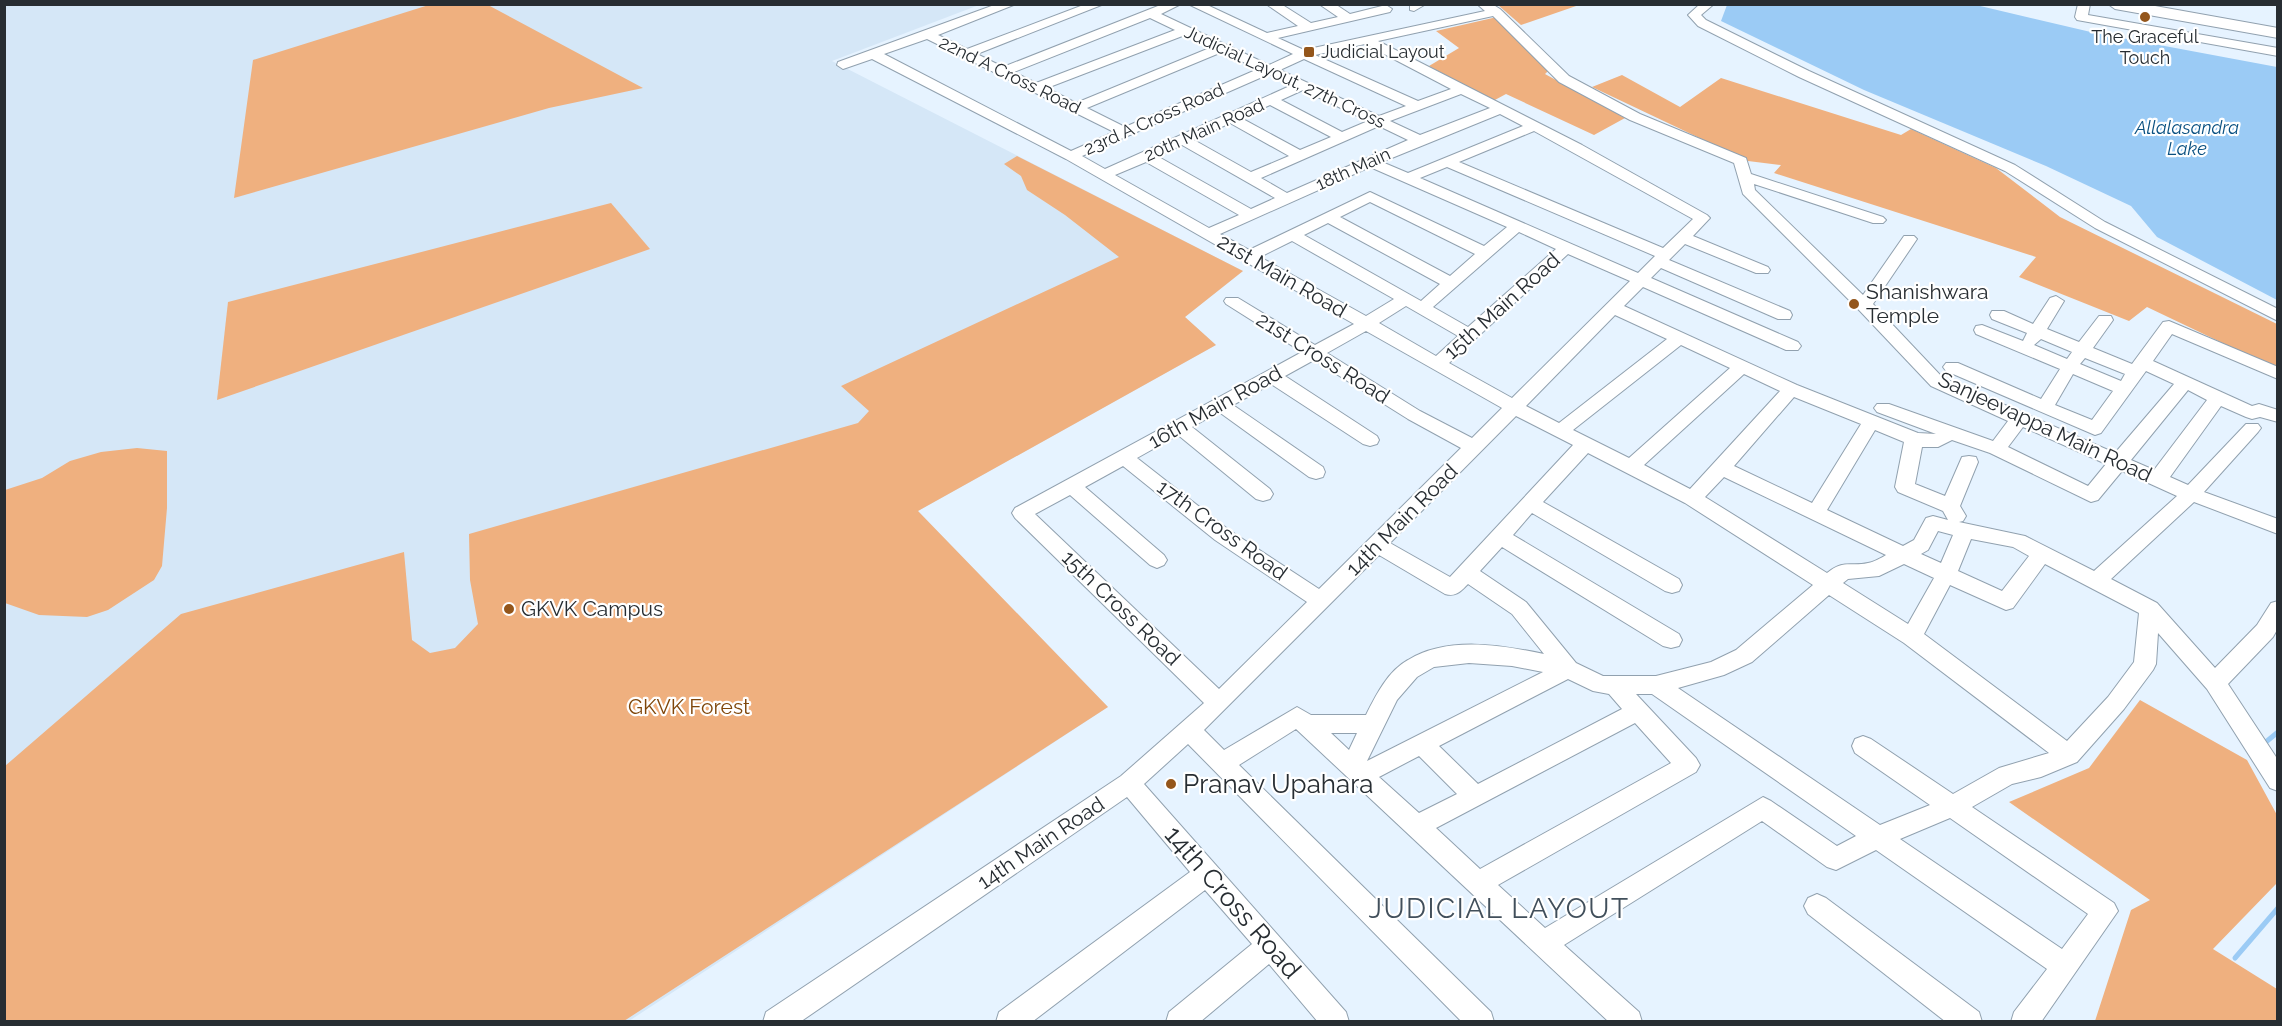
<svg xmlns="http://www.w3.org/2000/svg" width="2282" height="1026" font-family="Raleway,sans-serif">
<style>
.built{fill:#d5e7f7}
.green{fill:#efb07f}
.water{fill:#9bcbf5}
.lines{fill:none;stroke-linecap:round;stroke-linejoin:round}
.stream{stroke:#9bcbf5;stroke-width:5}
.minor-casing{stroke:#91a1af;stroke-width:2}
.major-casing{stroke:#91a1af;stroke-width:2}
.minor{fill:#fff;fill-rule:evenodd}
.major{fill:#fff;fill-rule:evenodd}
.poi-dot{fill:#94561b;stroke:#fff;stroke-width:2}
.labels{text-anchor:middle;stroke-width:4.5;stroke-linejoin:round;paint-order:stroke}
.far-poi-label{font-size:18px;fill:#272d32;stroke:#fff}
.far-street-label{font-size:18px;fill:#272d32;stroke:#fff}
.far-water-label{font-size:18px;font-style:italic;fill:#095081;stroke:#fff}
.street-label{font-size:21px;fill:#272d32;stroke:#fff}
.poi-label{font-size:21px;fill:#272d32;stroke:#fff;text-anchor:start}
.park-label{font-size:21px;fill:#7f460a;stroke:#fff}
.near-poi-label{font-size:26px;fill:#272d32;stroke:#fff;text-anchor:start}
.near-street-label{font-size:26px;fill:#272d32;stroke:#fff}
.near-quarter-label{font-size:28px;letter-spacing:1.5px;fill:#414f5b;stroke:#fff}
</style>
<rect width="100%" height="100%" fill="#e6f3ff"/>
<polygon class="built" points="5,5 979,5 832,61 1243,271 1185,317 1216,345 918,511 1108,707 629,1021 5,1022"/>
<g class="green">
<polygon points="432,4 488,5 643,88 549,108 234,198 253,60"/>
<polygon points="1498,5 1579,5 1521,25"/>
<polygon points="1497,17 1548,71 1545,74 1625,118 1594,135 1506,94 1493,101 1429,66 1459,48 1436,31"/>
<polygon points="1622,75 1680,107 1721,78 1901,135 1911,129 1996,168 2060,217 2277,324 2277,369 2147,307 2129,321 2019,277 2036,257 1774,173 1781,165 1748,161 1592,87"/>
<polygon points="1017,156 1243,271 1185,317 1216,345 918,511 1108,707 624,1021 5,1021 5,766 181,614 404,552 412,640 430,653 455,648 478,624 470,580 469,534 858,423 869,411 841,386 1119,257 1065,215 1027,190 1021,176 1004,164"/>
<polygon points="611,203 650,249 217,400 228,302"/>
<polygon points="137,448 167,451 167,508 162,566 154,580 108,610 87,617 39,615 5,603 5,490 42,478 70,461 101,452"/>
<polygon points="2140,700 2247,760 2277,815 2277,883 2213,949 2277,989 2277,1021 2095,1021 2131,910 2150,900 2009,802 2089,768"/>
</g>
<polygon class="water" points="1727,5 1976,5 2095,33 2277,67 2277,300 2157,237 2131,206 2046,166 1864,90 1721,21"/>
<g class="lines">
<g class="stream">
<polyline points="2261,746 2278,732"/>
<polyline points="2235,958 2278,908"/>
</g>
<defs>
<g id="minor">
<path d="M997 4H1016L938 35 967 49 1086 4H1104L977 54 1003 67 1163 4H1181L1161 14 1269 65 1293 54 1188 4H1205L1267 33 1298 26 1266 4H1281L1311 23 1338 17 1319 4H1335L1350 14 1386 5 1392 9 1390 12 1278 38 1304 50 1485 11 1477 4H1492L1500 9 1569 76 1640 114 1746 158 1751 174 1883 217 1886 220 1883 223H1873L1754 184 1755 190 1863 295 1904 236H1914L1917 239 1873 304 1943 378 2115 453 2174 384 2146 371 2101 433 2095 435 1946 371 1943 367 1946 363H1958L2041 399 2060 369 1976 334 1974 330 1976 326 1982 325 2023 341 2027 333 1992 319 1990 315 1992 311H2004L2033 324 2050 298 2056 296 2064 301 2047 329 2079 342 2099 316H2111L2113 320 2093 348 2132 364 2163 322 2169 321 2278 367V379L2172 334 2153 361 2252 406 2259 404 2278 410V422L2260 417 2252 419 2246 417 2221 406 2170 477 2188 485 2246 424H2258L2261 428 2258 432 2204 492 2278 519V534L2194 502 2111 579 2157 603 2215 668 2257 625 2271 603 2278 601V628L2273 637 2228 684 2278 760V791L2270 788 2207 689 2158 633 2156 664 2153 670 2124 709 2077 762 2041 777 2012 784 1972 807 2114 903 2118 911 2041 1022H2011L2014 1012 2047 969 1876 850 1836 870 1827 867 1762 821 1564 945 1639 1012 1642 1022H1609L1296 729 1239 765 1491 1012 1494 1022H1462L1188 744 1144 784 1346 1012 1349 1022H1318L1269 964 1200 1022H1166L1169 1012 1252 944 1205 890 1032 1022H996L999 1012 1190 872 1127 797 800 1022H763L766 1012 1121 776 1204 703 1015 518 1012 513 1015 508 1302 352 1226 304 1224 301 1226 298H1238L1315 345 1354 324 1066 159 872 59 843 69 837 65 838 62ZM1493 16 1559 82 1630 120 1734 163 1743 194 1858 309 1931 386 2008 421 1993 441 1889 404H1877L1874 408 1877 412 1936 434 1918 433 1797 385 1624 306 1643 287 1786 350H1798L1801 346 1798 342 1651 278 1661 268 1778 319H1790L1792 315 1790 311 1669 260 1685 244 1756 273H1768L1770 270 1768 267 1693 236 1710 218 1707 215 1582 145 1378 41ZM1150 18 1175 30 1036 83 1014 72ZM1185 35 1212 47 1076 103 1047 88ZM927 39 1114 132 1071 151 884 54ZM1365 44 1451 89 1418 101 1315 55ZM1222 52 1258 69 1125 127 1087 108ZM1304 59 1406 106 1379 116 1280 70ZM1269 74 1292 85 1105 169 1082 156ZM1303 90 1368 121 1342 132 1281 100ZM1461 94 1490 108 1420 135 1390 121ZM1270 105 1331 137 1300 150 1241 118ZM1500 114 1523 126 1408 173 1382 162ZM1230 123 1289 156 1251 172 1194 140ZM1379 126 1408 140 1287 193 1261 178ZM1534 131 1693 219 1663 248 1459 162ZM1182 145 1275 198 1251 209 1157 156ZM1146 162 1239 215 1209 228 1115 175ZM1370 167 1507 227 1484 246 1370 192 1249 250 1220 234ZM1447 167 1655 256 1638 273 1420 178ZM1370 202 1475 254 1450 276 1340 217ZM1328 223 1440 284 1421 301 1304 235ZM1519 232 1556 249 1468 327 1433 307ZM1292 241 1394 299 1366 316 1260 257ZM1568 254 1630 281 1512 398 1449 363ZM1406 306 1458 336 1436 356 1379 323ZM1615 315 1667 339 1559 423 1526 406ZM1366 331 1502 408 1472 438 1420 411 1327 353ZM2041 339 2072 352 2067 359 2034 345ZM1681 345 1730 368 1629 458 1573 430ZM2085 358 2125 374 2121 381 2080 364ZM1314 360 1408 419 1461 448 1319 589 1229 530 1137 458 1178 435 1256 499 1263 501 1270 499 1273 494 1270 489 1192 427 1219 412 1309 477 1316 479 1323 477 1325 472 1323 467 1233 405 1271 384 1363 444 1370 446 1377 444 1379 440 1377 436 1285 376ZM1744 374 1780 391 1690 489 1644 465ZM2073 374 2113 391 2092 420 2055 405ZM2188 390 2207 400 2154 470 2131 460ZM1794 397 1861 424 1812 503 1734 466ZM1516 416 1573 445 1450 577 1390 543ZM2023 427 2106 464 2088 486 2008 447ZM1875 430 1904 442 1895 487 1898 492 1943 511 1948 520 1933 516 1926 518 1914 540 1903 546 1827 510ZM1952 440 1990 453 2091 502 2098 500 2122 471 2177 496 2094 571 2025 536 1959 522 1963 521 1966 516 1960 506 1978 462 1976 457 1969 456 1962 457 1945 496 1915 484 1922 447H1938ZM1588 453 1685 503 1813 585 1736 650 1711 662 1656 676H1603L1576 663 1526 602 1480 571 1502 547 1663 646 1671 648 1679 646 1682 640 1679 634 1513 535 1532 513 1665 591 1672 593 1679 591 1682 585 1679 579 1543 502ZM1123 466 1215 540 1307 602 1219 689 1035 514 1070 495 1150 565 1157 568 1164 565 1167 560 1164 555 1085 487ZM1724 477 1886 555C1881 558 1874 562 1868 563 1850 567 1844 559 1827 573L1705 497ZM1938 531 1953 535 1941 563 1921 554 1928 550ZM1971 539 2013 547 2029 556 2002 591 1958 571ZM1379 555 1445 594C1456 597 1460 592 1468 584L1512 614 1544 654C1501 645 1447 636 1408 660 1388 671 1376 695 1366 715H1311L1297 707 1224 750 1204 730ZM1904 564 1934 578 1908 624 1843 583 1848 579 1879 576ZM2045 564 2139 613 2134 662 2108 697 2067 741 1924 634 1950 585 2006 610 2013 608ZM1829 595 1904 643 2049 753 1999 768 1953 794 1871 739 1863 736 1855 739 1852 746 1855 753 1930 805 1880 825 1678 688 1724 675 1752 662ZM1469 663 1512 666 1543 672 1367 761 1397 700 1417 677 1434 667ZM1568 679 1593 691 1609 694 1622 709 1478 784 1439 746ZM1636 694H1652L1856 836 1837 846 1771 801 1763 797 1545 928 1498 885 1696 772 1700 765 1696 758ZM1635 723 1671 763 1480 869 1436 828ZM1331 733H1357L1349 750ZM1419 756 1457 794 1419 813 1379 777ZM1950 818 2088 914 2062 949 1900 839Z"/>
<polygon points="1410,4 1426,4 1414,11 1410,10"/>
<polygon points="1700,4 1714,4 1701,15 1706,20 1809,71 2015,165 2105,222 2278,309 2278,321 2095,228 2005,171 1799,77 1698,26 1688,15"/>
<polygon points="2078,4 2090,4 2088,15 2278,48 2278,56 2077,20 2075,17"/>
<polygon points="1817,894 1826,898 1979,1012 1982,1022 1946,1022 1808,914 1804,906 1808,898"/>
</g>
<polygon id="major" points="2108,4 2144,4 2278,28 2278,38 2115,9"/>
</defs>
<use href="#minor" class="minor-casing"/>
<use href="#major" class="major-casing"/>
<use href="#minor" class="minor"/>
<use href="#major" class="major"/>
</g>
<g class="poi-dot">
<circle cx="2145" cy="17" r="6"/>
<rect x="1303" y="46" width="12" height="12" rx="3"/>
<circle cx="1854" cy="304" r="6"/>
<circle cx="509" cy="609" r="6"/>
<circle cx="1171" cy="784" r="6"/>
</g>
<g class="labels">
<g class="far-poi-label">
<text x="2145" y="43">The Graceful<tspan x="2145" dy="21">Touch</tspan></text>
<text x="1321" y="58" text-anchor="start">Judicial Layout</text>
</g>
<g class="far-street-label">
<text transform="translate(1010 75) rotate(26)" y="6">22nd A Cross Road</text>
<text transform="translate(1285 77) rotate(25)" y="6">Judicial Layout, 27th Cross</text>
<text transform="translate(1154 119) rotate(-24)" y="6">23rd A Cross Road</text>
<text transform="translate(1204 130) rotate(-24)" y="6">20th Main Road</text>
<text transform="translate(1353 169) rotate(-24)" y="6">18th Main</text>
</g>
<g class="far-water-label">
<text x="2187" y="134">Allalasandra<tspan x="2187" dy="21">Lake</tspan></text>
</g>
<g class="street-label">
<text transform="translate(1282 276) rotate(30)" y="7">21st Main Road</text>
<text transform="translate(1502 306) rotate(-42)" y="7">15th Main Road</text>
<text transform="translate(1323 358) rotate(32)" y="7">21st Cross Road</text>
<text transform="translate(1215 407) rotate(-29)" y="7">16th Main Road</text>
<text transform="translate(2045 427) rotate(25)" y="7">Sanjeevappa Main Road</text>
<text transform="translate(1402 520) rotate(-45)" y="7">14th Main Road</text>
<text transform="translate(1222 530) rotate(36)" y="7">17th Cross Road</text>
<text transform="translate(1121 608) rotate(44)" y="7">15th Cross Road</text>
<text transform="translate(1041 843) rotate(-34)" y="7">14th Main Road</text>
</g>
<g class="poi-label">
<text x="1866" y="299">Shanishwara<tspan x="1866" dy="24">Temple</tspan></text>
<text x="521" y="616">GKVK Campus</text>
</g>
<g class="park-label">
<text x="689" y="714">GKVK Forest</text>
</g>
<g class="near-poi-label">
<text x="1183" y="793">Pranav Upahara</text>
</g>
<g class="near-street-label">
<text transform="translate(1233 902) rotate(49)" y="9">14th Cross Road</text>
</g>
<g class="near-quarter-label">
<text x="1499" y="918">JUDICIAL LAYOUT</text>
</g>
</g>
<rect width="2282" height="1026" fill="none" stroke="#272d32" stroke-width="12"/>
</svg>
